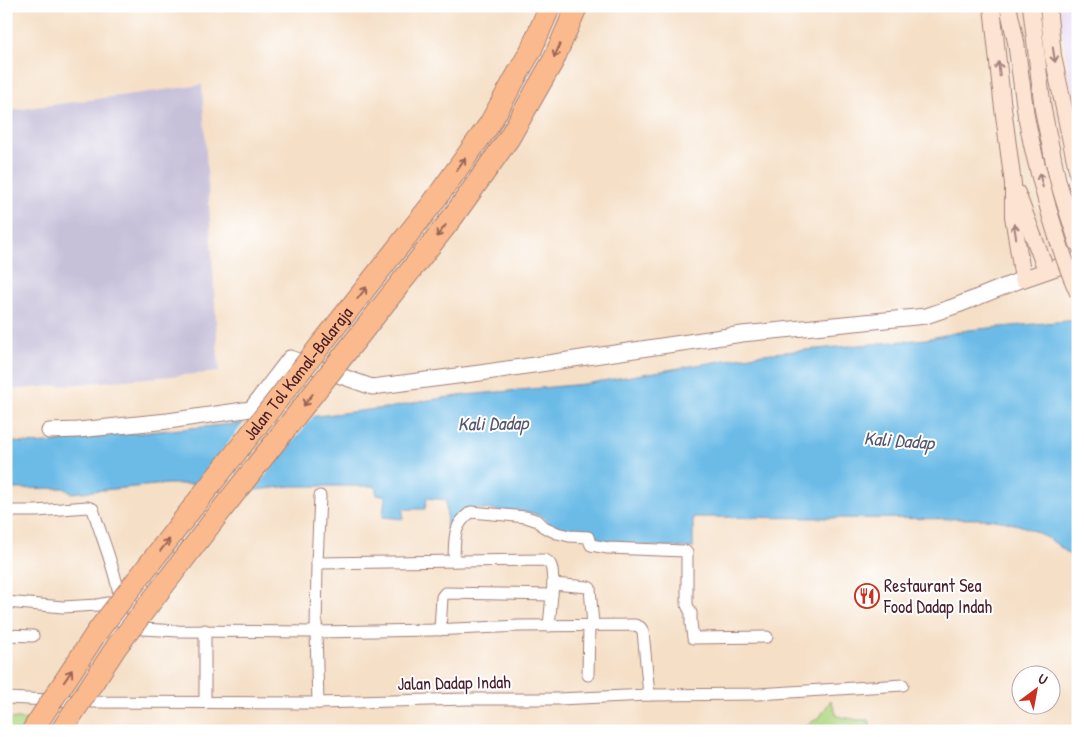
<svg xmlns="http://www.w3.org/2000/svg" width="1084" height="737" font-family="'Patrick Hand',sans-serif">
<style>
.built{fill:#e4d3f1}
.industrial{fill:#c6c0d9}
.green{fill:#afd782;stroke:#7c7b56}
.water{fill:#6cbbe7;stroke:#5b6d89}
.pier{fill:#f5dfc6}
.lines{fill:none;stroke-linecap:round;stroke-linejoin:round}
.minor-casing{stroke:#a07f78;stroke-width:13}
.tertiary-casing{stroke:#a07f78;stroke-width:17}
.secondary-casing{stroke:#a07f78;stroke-width:18}
.minor{stroke:#fff;stroke-width:11}
.tertiary{stroke:#fff;stroke-width:15}
.secondary{stroke:#fde3d1;stroke-width:16}
.secondary-bridge-casing{stroke:#a07f78;stroke-width:18;stroke-linecap:butt}
.motorway-bridge-casing{stroke:#a07f78;stroke-width:23;stroke-linecap:butt}
.secondary-bridge{stroke:#fde3d1;stroke-width:16}
.motorway-bridge{stroke:#fbba8d;stroke-width:21}
.oneway{stroke:#9a6557}
.oneway2{stroke:#a4817e}
.labels{text-anchor:middle;stroke-width:4;stroke-linejoin:round;paint-order:stroke}
.street-label{font-size:18px;fill:#4a1f2b;stroke:#fff}
.poi-label{font-size:18px;fill:#4a1f2b;stroke:#fff;text-anchor:start}
.water-label{font-size:19px;font-style:italic;fill:#56566d;stroke:#fff}
</style>
<rect width="100%" height="100%" fill="#fff"/>
<filter id="ink" filterUnits="userSpaceOnUse"><feTurbulence type="fractalNoise" baseFrequency=".02" numOctaves="2"/><feDisplacementMap in="SourceGraphic" scale="10" xChannelSelector="R" yChannelSelector="G"/><feConvolveMatrix kernelMatrix="1 2 1 2 8 2 1 2 1" color-interpolation-filters="sRGB"/></filter>
<filter id="wash" filterUnits="userSpaceOnUse"><feTurbulence type="fractalNoise" baseFrequency=".0096" numOctaves="4" result="noise"/><feDisplacementMap in="SourceGraphic" scale="20" xChannelSelector="R" yChannelSelector="G"/><feGaussianBlur stdDeviation="1.12" result="paint"/><feColorMatrix in="noise" values="0 0 0 0 0 0 0 0 0 0 0 0 0 0 0 0 0 1.4 0 .05"/><feComposite in="paint" operator="in"/></filter>
<g filter="url(#wash)">
<rect width="100%" height="100%" fill="#f5dfc6"/>
<polygon class="built" points="1058,6 1078,6 1078,111 1070,79"/>
<polygon class="industrial" points="202,85 219,372 6,390 6,111"/>
<g class="green">
<polygon points="831,700 837,716 858,720 869,720 872,731 795,731 819,718"/>
<polygon points="6,718 28,720 22,731 6,731"/>
</g>
<path class="water" d="M1078 320V564C1054 536 1022 522 986 519L693 517V548L623 545 596 540 592 536 553 528 542 517 532 513 471 508 453 531 447 530 446 500 427 498 425 509H403V519L383 517 385 495H377L375 486H292L255 490 239 479 208 484H166L71 493 64 488 6 489V441C30 444 42 445 66 440L317 416 394 407 422 401 466 395 584 384 762 354 926 339 968 330Z"/>
<polygon class="pier" points="315,414 253,491 238,482 216,481 209,486 194,486 246,420"/>
</g>
<g filter="url(#ink)">
<g class="lines">
<defs>
<g id="minor">
<path d="M6 511H36L87 507 93 509C102 539 115 568 120 599 122 608 118 622 126 628L178 631 316 632 432 630 519 626 635 625 640 627 643 631 649 695"/>
<path d="M454 561C455 539 452 526 471 512L526 517 538 521 544 527 557 533 569 536 588 537 591 545 608 548 685 551 687 553V605L691 613V623L693 638 767 637"/>
<path d="M317 563 544 560C554 562 552 575 553 584"/>
<polyline points="6,602 63,607 97,605 119,601"/>
<polyline points="549,626 553,584 588,587 590,588 593,625"/>
<polyline points="440,630 442,597 445,593 552,595"/>
<polyline points="6,635 33,636"/>
<polyline points="588,675 589,625"/>
<polyline points="6,698 93,702 318,703 467,699 558,699 649,695 758,694 903,685"/>
<polyline points="205,702 205,630"/>
<polyline points="318,703 316,632 317,563 320,496"/>
</g>
<polyline id="tertiary" points="49,431 78,430 168,421 251,409 290,358 372,387 480,373 742,334 926,316 958,305 1023,279"/>
<g id="secondary">
<polyline points="992,6 1002,100 1013,184 1013,216 1023,279 1078,260"/>
<polyline points="1008,6 1016,42 1026,116 1032,145"/>
<polyline points="1031,6 1043,110 1058,182 1078,244"/>
<polyline points="1048,6 1053,56 1078,175"/>
<polyline points="1017,193 1046,270"/>
</g>
</defs>
<use href="#minor" class="minor-casing"/>
<use href="#tertiary" class="tertiary-casing"/>
<use href="#secondary" class="secondary-casing"/>
<use href="#minor" class="minor"/>
<use href="#tertiary" class="tertiary"/>
<use href="#secondary" class="secondary"/>
<defs>
<path id="secondary-bridge" d="M1032 145C1044 195 1057 245 1078 293"/>
<g id="motorway-bridge">
<path id="s1" d="M32 731 97 632 204 493 432 204 489 125 531 50 550 6"/>
<polyline points="61,731 117,646 223,508 452,218 509,138 553,61 577,6"/>
</g>
</defs>
<use href="#secondary-bridge" class="secondary-bridge-casing"/>
<use href="#motorway-bridge" class="motorway-bridge-casing"/>
<use href="#secondary-bridge" class="secondary-bridge"/>
<use href="#motorway-bridge" class="motorway-bridge"/>
</g>
<defs><path id="oneway-shaft" d="M-6 0H5M1.5-3L5.5 0L1.5 3" fill="none" stroke-width="1.6" stroke-linecap="round" stroke-linejoin="round" transform="scale(1.25)"/></defs>
<g class="oneway">
<use href="#oneway-shaft" transform="translate(557 51) rotate(113)"/>
<use href="#oneway-shaft" transform="translate(461 164) rotate(-54)"/>
<use href="#oneway-shaft" transform="translate(441 231) rotate(128)"/>
<use href="#oneway-shaft" transform="translate(362 293) rotate(-52)"/>
<use href="#oneway-shaft" transform="translate(308 400) rotate(128)"/>
<use href="#oneway-shaft" transform="translate(165 545) rotate(-52)"/>
<use href="#oneway-shaft" transform="translate(68 676) rotate(-56)"/>
</g>
<g class="oneway2">
<use href="#oneway-shaft" transform="translate(1054 55) rotate(81)"/>
<use href="#oneway-shaft" transform="translate(999 69) rotate(-96)"/>
<use href="#oneway-shaft" transform="translate(1041 180) rotate(-104)"/>
<use href="#oneway-shaft" transform="translate(1015 231) rotate(-99)"/>
</g>
</g>
<defs>
<symbol id="restaurant-ring" viewBox="-11 -11 22 22"><circle r="9.5" fill="#fff" stroke="#c8321e" stroke-width="1.5"/><path d="M-5-6h1v4h1v-4h1v4h1v-4h1v5L-1.5 .5V6h-2V.5L-5-1ZM5-6V6H3V1.5H1.5Q1.5-4 5-6Z" fill="#c8321e"/></symbol>
</defs>
<g fill-rule="evenodd">
<use href="#restaurant-ring" x="853" y="582" width="28" height="28"/>
</g>
<g class="labels">
<g class="street-label">
<text dy="6" stroke="none"><textPath href="#s1" startOffset="446">Jalan Tol Kamal–Balaraja</textPath></text>
<text transform="translate(454 683) rotate(-1)" y="6">Jalan Dadap Indah</text>
</g>
<g class="poi-label">
<text x="884" y="592">Restaurant Sea<tspan x="884" dy="21">Food Dadap Indah</tspan></text>
</g>
<g class="water-label">
<text transform="translate(493 423) rotate(-1)" y="7">Kali Dadap</text>
<text transform="translate(899 440) rotate(4)" y="7">Kali Dadap</text>
</g>
</g>
<rect width="1084" height="737" fill="none" stroke="#fff" stroke-width="25"/>
<g transform="translate(1036 690) rotate(32)"><circle r="24" fill="#ffffff" stroke="#b7a5aa"/>
<path d="M0-4L9 19L0 12L-9 19Z" fill="#c8321e"/>
<text y="-8" font-size="14" font-weight="bold" text-anchor="middle" fill="#4a1f2b">U</text>
</g>
</svg>
